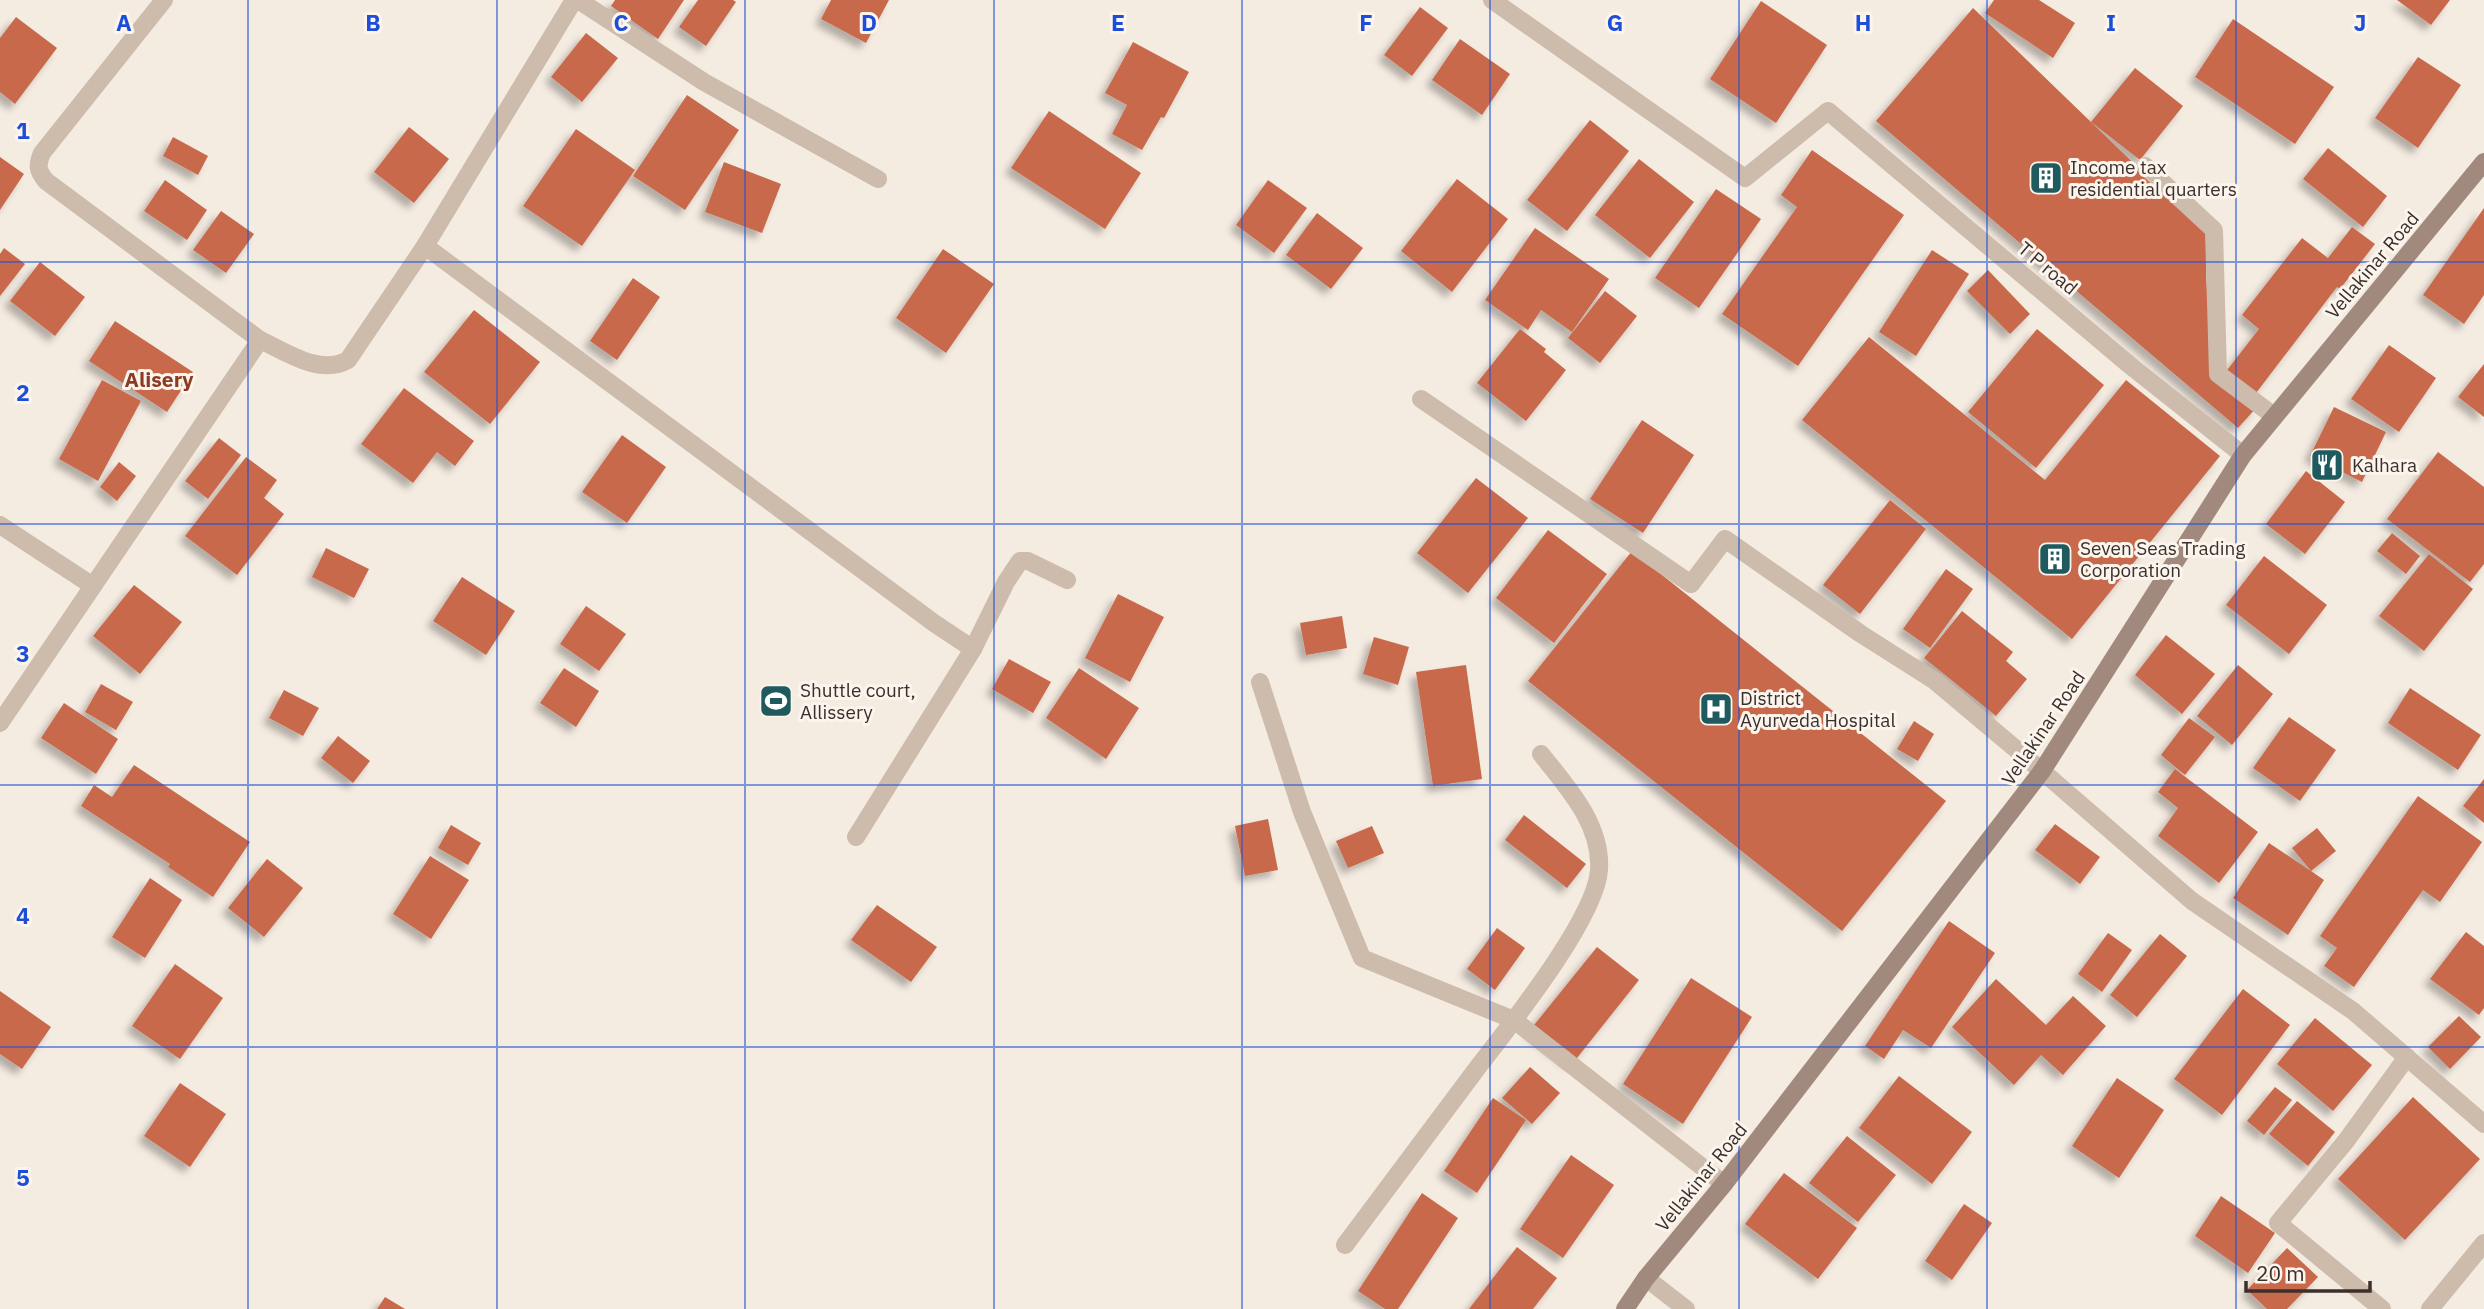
<svg xmlns="http://www.w3.org/2000/svg" width="2484" height="1309" font-family="'IBM Plex Sans',sans-serif">
<style>
.building{fill:#c8694b;filter:url(#shadow)}
.lines{fill:none;stroke-linecap:round;stroke-linejoin:round}
.lane{stroke:#cdbbac;stroke-width:18}
.street{stroke:#cdbbac;stroke-width:18}
.secondary{stroke:#a18a7d;stroke-width:18}
.grid{fill:none;stroke:#1d4ed8;stroke-width:2;stroke-opacity:0.55}
.labels{text-anchor:middle;stroke-width:6;stroke-linejoin:round;paint-order:stroke}
.poi-label{font-size:19px;fill:#3b302b;stroke:#fbf5ee;text-anchor:start}
.street-label{font-size:19px;fill:#3b302b;stroke:#fbf5ee}
.neighbourhood-label{font-size:21px;font-weight:bold;fill:#8c3b22;stroke:#fbf5ee}
.grid-label{font-size:23px;text-anchor:middle;font-weight:bold;fill:#1d4ed8;stroke:#fbf5ee;stroke-width:6;stroke-linejoin:round;paint-order:stroke}
</style>
<defs>
<filter id="shadow"><feDropShadow dx="-6" dy="6" stdDeviation="3.5" flood-color="#0004"/></filter>
</defs>
<rect width="100%" height="100%" fill="#f4ebe1"/>
<g class="building">
<polygon points="615,0 684,0 658,39 611,6"/>
<polygon points="698,0 733,0 736,2 706,46 679,27"/>
<polygon points="831,0 889,0 866,43 821,19"/>
<polygon points="1994,0 2039,0 2075,23 2053,58 1985,13"/>
<polygon points="2397,0 2450,0 2431,25"/>
<polygon points="1761,1 1827,45 1776,123 1710,79"/>
<polygon points="1420,7 1448,28 1412,76 1384,55"/>
<polygon points="1973,8 2209,236 2206,274 2212,377 2257,407 2238,428 1876,121"/>
<polygon points="16,17 57,48 15,104 0,92 0,38"/>
<polygon points="2233,19 2334,87 2295,144 2195,77"/>
<polygon points="586,33 618,58 582,102 551,77"/>
<polygon points="1460,39 1510,74 1482,115 1432,80"/>
<polygon points="1133,42 1189,72 1164,118 1161,117 1142,150 1112,134 1127,105 1105,93"/>
<polygon points="2418,57 2461,85 2418,148 2375,118"/>
<polygon points="2135,68 2183,106 2140,160 2091,122"/>
<polygon points="687,95 739,130 685,210 633,176"/>
<polygon points="1049,111 1141,173 1105,229 1011,168"/>
<polygon points="1590,120 1629,151 1567,231 1527,200"/>
<polygon points="409,127 449,159 414,203 374,172"/>
<polygon points="576,129 635,170 582,246 523,206"/>
<polygon points="173,137 208,156 198,175 163,156"/>
<polygon points="2328,148 2387,196 2363,227 2303,179"/>
<polygon points="1812,150 1904,215 1798,366 1722,314 1797,207 1781,195"/>
<polygon points="0,157 24,174 0,210"/>
<polygon points="1639,159 1694,202 1650,258 1595,215"/>
<polygon points="724,162 781,184 762,233 705,212"/>
<polygon points="1457,179 1508,219 1452,292 1401,251"/>
<polygon points="165,180 207,210 187,240 144,211"/>
<polygon points="1268,180 1307,208 1274,253 1236,225"/>
<polygon points="1716,189 1761,219 1699,308 1655,278"/>
<polygon points="2484,208 2484,295 2464,324 2423,295"/>
<polygon points="221,211 254,234 226,273 193,250"/>
<polygon points="1317,213 1363,248 1331,289 1286,255"/>
<polygon points="2352,227 2375,244 2340,289 2337,287 2253,397 2224,374 2259,329 2242,315 2302,238 2328,258"/>
<polygon points="1535,228 1609,279 1572,332 1541,310 1528,330 1485,300"/>
<polygon points="4,248 25,264 0,296 0,254"/>
<polygon points="943,249 994,284 946,353 896,318"/>
<polygon points="1932,250 1969,274 1916,356 1879,332"/>
<polygon points="40,262 85,297 55,336 10,301"/>
<polygon points="1988,270 2030,314 2010,334 1967,291"/>
<polygon points="633,278 660,297 617,360 590,341"/>
<polygon points="1605,291 1637,316 1600,363 1568,338"/>
<polygon points="474,310 540,362 490,424 424,372"/>
<polygon points="115,321 193,372 167,412 89,361"/>
<polygon points="1520,329 1546,349 1544,352 1566,370 1526,421 1477,383"/>
<polygon points="2037,329 2104,385 2036,468 1968,412"/>
<polygon points="1869,337 2045,480 2126,380 2220,456 2072,639 1802,420"/>
<polygon points="2389,345 2436,378 2399,432 2351,399"/>
<polygon points="2484,364 2484,417 2458,397"/>
<polygon points="102,380 141,401 98,481 59,459"/>
<polygon points="404,388 474,441 455,466 437,452 413,483 361,444"/>
<polygon points="2334,407 2386,432 2362,482 2310,456"/>
<polygon points="1642,420 1694,455 1643,533 1590,499"/>
<polygon points="622,435 666,467 627,523 582,492"/>
<polygon points="219,438 241,455 208,499 185,481"/>
<polygon points="2438,452 2484,487 2484,564 2470,582 2387,519"/>
<polygon points="246,457 277,480 264,498 284,514 237,575 185,536"/>
<polygon points="119,462 136,476 117,501 100,487"/>
<polygon points="2306,471 2345,502 2305,554 2266,524"/>
<polygon points="1476,478 1528,518 1468,593 1417,553"/>
<polygon points="1890,500 1926,529 1860,614 1823,585"/>
<polygon points="1548,530 1607,574 1554,643 1496,598"/>
<polygon points="2392,533 2420,556 2406,574 2377,551"/>
<polygon points="326,548 369,569 354,598 312,577"/>
<polygon points="1632,551 1946,801 1842,931 1528,681"/>
<polygon points="2429,554 2473,589 2424,651 2379,616"/>
<polygon points="2264,556 2327,605 2289,654 2226,605"/>
<polygon points="1946,569 1973,589 1930,648 1903,629"/>
<polygon points="462,577 515,611 486,655 433,621"/>
<polygon points="134,585 182,622 140,674 93,636"/>
<polygon points="1118,594 1164,617 1130,682 1085,658"/>
<polygon points="586,606 626,634 599,671 560,644"/>
<polygon points="1962,611 2013,652 2006,661 2027,679 1996,716 1924,658"/>
<polygon points="1342,616 1347,648 1306,655 1300,623"/>
<polygon points="2166,635 2215,674 2182,714 2135,675"/>
<polygon points="1374,637 1409,647 1398,685 1363,674"/>
<polygon points="1009,659 1051,682 1033,713 992,689"/>
<polygon points="1466,665 1482,779 1433,786 1416,672"/>
<polygon points="2238,665 2273,694 2232,745 2197,716"/>
<polygon points="564,668 599,691 576,727 540,703"/>
<polygon points="1079,668 1139,708 1106,759 1046,718"/>
<polygon points="101,684 133,702 116,730 85,712"/>
<polygon points="2410,688 2481,735 2458,770 2388,723"/>
<polygon points="284,690 319,708 303,736 269,718"/>
<polygon points="64,703 118,739 96,774 41,738"/>
<polygon points="2289,717 2336,750 2300,801 2253,768"/>
<polygon points="2189,718 2215,737 2185,775 2161,755"/>
<polygon points="1914,721 1934,734 1918,761 1897,749"/>
<polygon points="338,736 370,761 353,783 321,758"/>
<polygon points="134,765 250,842 213,897 168,867 170,864 81,806 94,785 112,797"/>
<polygon points="2175,769 2258,832 2219,883 2158,836 2178,808 2158,792"/>
<polygon points="2484,779 2484,823 2463,806"/>
<polygon points="2418,796 2482,842 2440,902 2423,890 2354,987 2324,966 2337,948 2320,936"/>
<polygon points="1524,815 1586,864 1567,888 1505,840"/>
<polygon points="1268,819 1278,870 1245,876 1235,826"/>
<polygon points="2055,824 2100,857 2080,884 2035,850"/>
<polygon points="451,825 481,843 468,865 438,848"/>
<polygon points="1372,826 1384,853 1348,868 1336,841"/>
<polygon points="2317,828 2336,851 2311,871 2324,880 2288,935 2233,898 2269,843 2311,871 2292,848"/>
<polygon points="430,856 469,880 431,939 393,914"/>
<polygon points="267,859 303,888 264,937 228,908"/>
<polygon points="150,878 182,900 145,958 112,937"/>
<polygon points="877,905 937,947 911,982 851,940"/>
<polygon points="1949,921 1995,953 1931,1048 1903,1030 1884,1059 1865,1046"/>
<polygon points="1497,928 1525,948 1495,990 1467,969"/>
<polygon points="2466,932 2484,946 2484,1008 2479,1015 2430,979"/>
<polygon points="2108,933 2132,950 2102,992 2078,974"/>
<polygon points="2160,934 2187,956 2137,1017 2110,995"/>
<polygon points="1597,947 1639,980 1573,1063 1530,1030"/>
<polygon points="175,964 223,998 180,1059 132,1026"/>
<polygon points="1691,978 1752,1017 1683,1124 1623,1084"/>
<polygon points="1996,979 2046,1025 2073,996 2106,1026 2063,1075 2041,1055 2014,1085 1952,1027"/>
<polygon points="2243,989 2290,1025 2222,1115 2174,1079"/>
<polygon points="0,991 51,1027 22,1069 0,1054"/>
<polygon points="2459,1016 2481,1037 2450,1069 2428,1047"/>
<polygon points="2315,1018 2372,1065 2333,1111 2277,1064"/>
<polygon points="1530,1067 1560,1093 1532,1124 1502,1098"/>
<polygon points="1899,1076 1972,1132 1932,1184 1859,1128"/>
<polygon points="2117,1078 2164,1110 2119,1178 2072,1146"/>
<polygon points="180,1083 226,1114 190,1167 144,1136"/>
<polygon points="2275,1087 2292,1100 2264,1135 2247,1121"/>
<polygon points="2413,1097 2480,1159 2405,1240 2338,1179"/>
<polygon points="1493,1098 1526,1120 1477,1193 1444,1171"/>
<polygon points="2297,1101 2335,1132 2308,1166 2269,1134"/>
<polygon points="1847,1136 1896,1175 1858,1222 1809,1183"/>
<polygon points="1571,1155 1614,1185 1563,1258 1520,1229"/>
<polygon points="1784,1173 1857,1228 1818,1279 1745,1224"/>
<polygon points="1422,1193 1458,1218 1398,1309 1385,1309 1358,1291"/>
<polygon points="2221,1196 2275,1233 2248,1273 2195,1236"/>
<polygon points="1964,1204 1992,1223 1952,1280 1925,1261"/>
<polygon points="1517,1247 1557,1278 1533,1309 1469,1309"/>
<polygon points="2287,1248 2318,1277 2287,1309 2267,1309 2247,1290"/>
<polygon points="385,1297 405,1309 377,1309"/>
</g>
<g class="lines">
<polyline class="lane" points="1421,399 1691,584 1725,539 1861,634 1935,681 2042,771"/>
<g class="street">
<polyline points="578,0 704,82 878,179"/>
<polyline points="1492,0 1745,178 1828,111 2132,367 2243,455"/>
<polyline points="2145,166 2214,230 2218,374 2274,416"/>
<polyline points="425,246 574,0"/>
<path d="M260 340C287 352 320 376 348 360L425 246 934 623 973 649"/>
<polyline points="0,525 93,586"/>
<polyline points="1260,682 1302,812 1362,958 1514,1020 1724,1184"/>
<path d="M0 723 260 340 46 181C37 170 37 165 42 153L164 0"/>
<polyline points="2042,771 2192,901 2353,1011 2484,1124"/>
<polyline points="856,837 973,649 1006,582 1020,561 1028,561 1067,580"/>
<path d="M1345 1245C1389 1187 1432 1129 1475 1071 1507 1029 1596 919 1599 870 1602 824 1567 787 1541 754"/>
<polyline points="1646,1278 1686,1309"/>
<polyline points="2382,1309 2278,1223 2346,1141 2407,1057"/>
<polyline points="2430,1309 2484,1243"/>
</g>
<polyline class="secondary" points="1625,1309 1646,1278 1724,1184 2042,771 2243,455 2484,162"/>
</g>
<path class="grid" d="M248 0V1309M497 0V1309M745 0V1309M994 0V1309M1242 0V1309M1490 0V1309M1739 0V1309M1987 0V1309M2236 0V1309M0 262H2484M0 524H2484M0 785H2484M0 1047H2484"/>
<defs>
<symbol id="building-square" viewBox="-11 -11 22 22"><rect x="-9" y="-9" width="18" height="18" rx="4" fill="#1f5a5e" stroke="#fbf5ee"/><path d="M-4-6H4V6H1V3H-1V6H-4ZM-2.5-4.3h1.7v1.8h-1.7ZM.8-4.3h1.7v1.8H.8ZM-2.5-1h1.7V.8h-1.7ZM.8-1h1.7V.8H.8Z" fill="#fff"/></symbol>
<symbol id="restaurant-square" viewBox="-11 -11 22 22"><rect x="-9" y="-9" width="18" height="18" rx="4" fill="#1f5a5e" stroke="#fbf5ee"/><path d="M-5-6h1v4h1v-4h1v4h1v-4h1v5L-1.5 .5V6h-2V.5L-5-1ZM5-6V6H3V1.5H1.5Q1.5-4 5-6Z" fill="#fff"/></symbol>
<symbol id="stadium-square" viewBox="-11 -11 22 22"><rect x="-9" y="-9" width="18" height="18" rx="4" fill="#1f5a5e" stroke="#fbf5ee"/><path d="M0-5a6.5 5 0 1 0 0 10a6.5 5 0 1 0 0-10ZM-3.5-1.8h7v3.6h-7Z" fill="#fff"/></symbol>
<symbol id="hospital-square" viewBox="-11 -11 22 22"><rect x="-9" y="-9" width="18" height="18" rx="4" fill="#1f5a5e" stroke="#fbf5ee"/><path d="M-5-5h3v3.5h4V-5h3V5h-3V1.5h-4V5h-3Z" fill="#fff"/></symbol>
</defs>
<g fill-rule="evenodd">
<use href="#building-square" x="2027" y="159" width="38" height="38"/>
<use href="#restaurant-square" x="2308" y="446" width="38" height="38"/>
<use href="#building-square" x="2036" y="540" width="38" height="38"/>
<use href="#stadium-square" x="757" y="682" width="38" height="38"/>
<use href="#hospital-square" x="1697" y="690" width="38" height="38"/>
</g>
<g class="labels">
<g class="poi-label">
<text x="2070" y="174">Income tax<tspan x="2070" dy="22">residential quarters</tspan></text>
<text x="2352" y="472">Kalhara</text>
<text x="2080" y="555">Seven Seas Trading<tspan x="2080" dy="22">Corporation</tspan></text>
<text x="800" y="697">Shuttle court,<tspan x="800" dy="22">Allissery</tspan></text>
<text x="1740" y="705">District<tspan x="1740" dy="22">Ayurveda Hospital</tspan></text>
</g>
<g class="street-label">
<text transform="translate(2372 265) rotate(-50)" y="7">Vellakinar Road</text>
<text transform="translate(2048 268) rotate(40)" y="7">T P road</text>
<text transform="translate(2043 728) rotate(-56)" y="7">Vellakinar Road</text>
<text transform="translate(1701 1177) rotate(-51)" y="7">Vellakinar Road</text>
</g>
<g class="neighbourhood-label">
<text x="159" y="387">Alisery</text>
</g>
</g>
<g class="grid-label">
<text x="124" y="31">A</text>
<text x="373" y="31">B</text>
<text x="621" y="31">C</text>
<text x="869" y="31">D</text>
<text x="1118" y="31">E</text>
<text x="1366" y="31">F</text>
<text x="1615" y="31">G</text>
<text x="1863" y="31">H</text>
<text x="2111" y="31">I</text>
<text x="2360" y="31">J</text>
<text x="23" y="139">1</text>
<text x="23" y="401">2</text>
<text x="23" y="662">3</text>
<text x="23" y="924">4</text>
<text x="23" y="1186">5</text>
</g>
<path d="M2246 1281v10h124v-10" fill="none" stroke="#3b302b" stroke-width="3.5"/>
<text x="2256" y="1281" font-size="21" fill="#3b302b" stroke="#fbf5ee" stroke-width="5" paint-order="stroke">20 m</text>
</svg>
